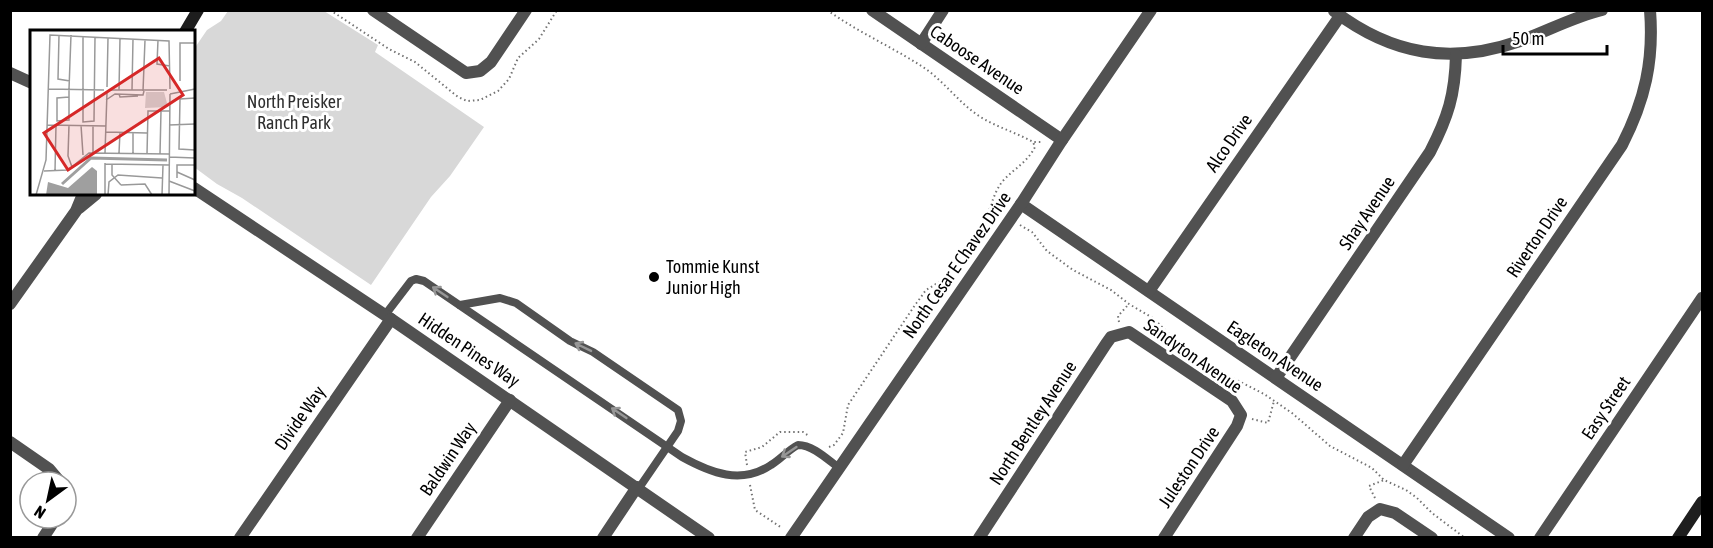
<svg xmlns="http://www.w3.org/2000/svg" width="1713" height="548" font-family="'Asap Condensed',sans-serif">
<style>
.green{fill:#d8d8d8}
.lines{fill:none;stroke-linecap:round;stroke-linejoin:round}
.path{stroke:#737373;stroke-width:2;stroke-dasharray:1.5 3;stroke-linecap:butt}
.lane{stroke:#515151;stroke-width:8}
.street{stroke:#515151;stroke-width:12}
.secondary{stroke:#1e1e1e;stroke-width:12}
.oneway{stroke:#979797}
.poi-dot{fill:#000;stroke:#fff;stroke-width:2}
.labels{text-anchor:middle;stroke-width:6;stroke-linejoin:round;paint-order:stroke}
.street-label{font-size:18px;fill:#000;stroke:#fff}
.park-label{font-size:18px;fill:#2f2f2f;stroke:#fff}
.poi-label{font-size:18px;fill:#000;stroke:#fff;text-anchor:start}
.inset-river{fill:none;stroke:#9f9f9f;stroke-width:3}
.inset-road{fill:none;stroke:#999;stroke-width:1.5}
.view{fill:#d62828;fill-opacity:0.15;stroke:#d62828;stroke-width:3}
.inset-edge{fill:none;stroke:#000;stroke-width:3}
</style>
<rect width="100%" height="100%" fill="#fff"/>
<polygon class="green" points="228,11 324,11 378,45 375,52 484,127 450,176 431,197 371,285 242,198 217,184 194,167 194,49 207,30 221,21"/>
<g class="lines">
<g class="path">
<polyline points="330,10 389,49 415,62 458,97 467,101 480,100 498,91 509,79 518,58 539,39 557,10"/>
<path d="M827 10C858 32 892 47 923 67 944 81 958 102 979 116 996 127 1015 132 1033 142H1042"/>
<path d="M999 213 990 208C993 199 996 190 1002 182 1013 169 1027 163 1035 147L1033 142"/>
<polyline points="1020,225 1032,232 1047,251 1073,270 1111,290 1129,304 1153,318 1182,347 1211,367 1264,394 1292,413 1330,446 1372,468 1384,480 1406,490 1417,498 1432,513 1465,538"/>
<polyline points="1119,322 1118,316 1128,305"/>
<polyline points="1252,419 1268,423 1274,401"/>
<polyline points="829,447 834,445 843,433 848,405 913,308 926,290 946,278 981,228 990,208"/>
<polyline points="747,465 745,452 762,447 780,432 803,432 809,436"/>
<polyline points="750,485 755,510 782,528"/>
<polyline points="1375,498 1369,486 1384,480"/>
</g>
<g class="lane">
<polyline points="460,305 500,298 516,303 570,341 593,352 678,410 681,421 678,431 639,488"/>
<path d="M385 315 411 281 416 279 424 281 682 457C711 473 741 485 771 465 781 459 788 450 798 445 813 445 828 460 839 468"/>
</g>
<g class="street">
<polyline points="373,10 466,73 480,71 491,62 526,10"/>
<polyline points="872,10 1062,140"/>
<path d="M1334 11C1392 55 1451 65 1520 41 1548 31 1573 17 1602 10"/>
<polyline points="921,44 943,10"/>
<polyline points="10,73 32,83"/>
<polyline points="194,188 391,319 709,538"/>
<polyline points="1021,204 1509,538"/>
<polyline points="79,208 96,194"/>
<polyline points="1149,291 1340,16"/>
<polyline points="10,304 76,211 83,194"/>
<path d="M1276 378 1430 152C1448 117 1455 95 1456 55"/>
<polyline points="10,442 49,469 60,482"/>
<path d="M1403 465 1622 145C1645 100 1654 61 1650 10"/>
<polyline points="43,538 56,518"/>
<polyline points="240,538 391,319"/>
<polyline points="417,538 510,400"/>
<polyline points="603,538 637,487"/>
<polyline points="791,538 1021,204 1062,140 1151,10"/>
<polyline points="979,538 1106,344 1111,337 1129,332 1232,401 1241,415 1237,426 1164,538"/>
<polyline points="1354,538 1368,517 1380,509 1395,513 1432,538"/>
<polyline points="1540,538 1702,298"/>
</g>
<g class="secondary">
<polyline points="185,32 198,10"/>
<polyline points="1678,538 1702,502"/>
</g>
</g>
<defs><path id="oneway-shaft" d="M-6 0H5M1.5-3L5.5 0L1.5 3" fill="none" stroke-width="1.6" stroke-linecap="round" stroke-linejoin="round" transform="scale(1.5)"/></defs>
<g class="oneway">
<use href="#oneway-shaft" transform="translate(440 292) rotate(-146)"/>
<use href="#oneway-shaft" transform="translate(583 347) rotate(-154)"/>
<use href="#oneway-shaft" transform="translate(619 413) rotate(-146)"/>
<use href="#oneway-shaft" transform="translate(789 452) rotate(146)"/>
</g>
<circle class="poi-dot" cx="654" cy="277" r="6"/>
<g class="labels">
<g class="street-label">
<text transform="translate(977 60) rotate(34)" y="6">Caboose Avenue</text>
<text transform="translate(1229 143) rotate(-55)" y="6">Alco Drive</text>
<text transform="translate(1367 213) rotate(-56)" y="6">Shay Avenue</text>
<text transform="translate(1537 237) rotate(-56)" y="6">Riverton Drive</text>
<text transform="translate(957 265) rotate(-55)" y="6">North Cesar E Chavez Drive</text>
<text transform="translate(469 350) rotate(34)" y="6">Hidden Pines Way</text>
<text transform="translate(1193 356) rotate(35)" y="6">Sandyton Avenue</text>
<text transform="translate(1275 356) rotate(34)" y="6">Eagleton Avenue</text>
<text transform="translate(1606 408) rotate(-56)" y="6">Easy Street</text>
<text transform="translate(300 418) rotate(-55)" y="6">Divide Way</text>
<text transform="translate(1033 423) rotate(-57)" y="6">North Bentley Avenue</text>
<text transform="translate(448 459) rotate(-56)" y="6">Baldwin Way</text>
<text transform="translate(1189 467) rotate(-56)" y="6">Juleston Drive</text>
</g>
<g class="park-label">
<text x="294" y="108">North Preisker<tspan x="294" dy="21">Ranch Park</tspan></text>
</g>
<g class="poi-label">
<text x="666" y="273">Tommie Kunst<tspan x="666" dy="21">Junior High</tspan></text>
</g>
</g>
<g transform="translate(30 30)">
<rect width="165" height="165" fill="#fff"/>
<path d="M116 62H134L138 77 115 78Z" fill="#d8d8d8"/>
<path d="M62 137 67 141V165H16L18 152 38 158Z" fill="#9f9f9f"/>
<path class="inset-river" d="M32 154 61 128 137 130"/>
<path class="inset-road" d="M29 5 28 49 40 51M53 6V92L64 91 65 7M128 10 127 34 140 36M150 51V13H165M77 57 78 8M18 59 74 60M79 60H137M89 60 90 8M102 60 103 9M113 61 115 10M89 64 90 67 108 66M140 64 165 59M39 67 27 68V91L39 90V59L41 5M165 68 150 69 149 119 165 120M76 70 85 64 113 65 114 61M17 95 76 96M39 95 38 126 42 137M51 95 53 125M139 95 165 94M76 102 117 103M103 103V124M63 123V96M75 123 77 62M89 123 90 102M117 124 118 81H140M130 124 131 81M139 127 165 128M75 133V165M75 134 139 135M82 134V145L91 155M14 141 38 140 59 123 139 124M25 141 26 95M147 142 165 150M147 148V135H165M139 151 165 161M91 155 115 154 122 165M6 165 16 130 20 5 139 11 140 59M78 165 79 152 88 145 132 148M132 165 133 135M139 165 140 64"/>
<path class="view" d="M129 28 153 65 38 140 14 103Z"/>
<rect width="165" height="165" class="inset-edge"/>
</g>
<rect width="1713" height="548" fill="none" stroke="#000000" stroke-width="24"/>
<g transform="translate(48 500) rotate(213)"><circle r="28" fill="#ffffff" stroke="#999999" stroke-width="1.5"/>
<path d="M0-4.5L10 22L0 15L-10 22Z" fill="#000000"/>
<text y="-9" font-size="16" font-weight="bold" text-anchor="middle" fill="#000000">N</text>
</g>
<path d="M1503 45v9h104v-9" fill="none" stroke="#000000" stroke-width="3"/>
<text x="1512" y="45" font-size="18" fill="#000000" stroke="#ffffff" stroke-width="4.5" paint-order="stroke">50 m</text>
</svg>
